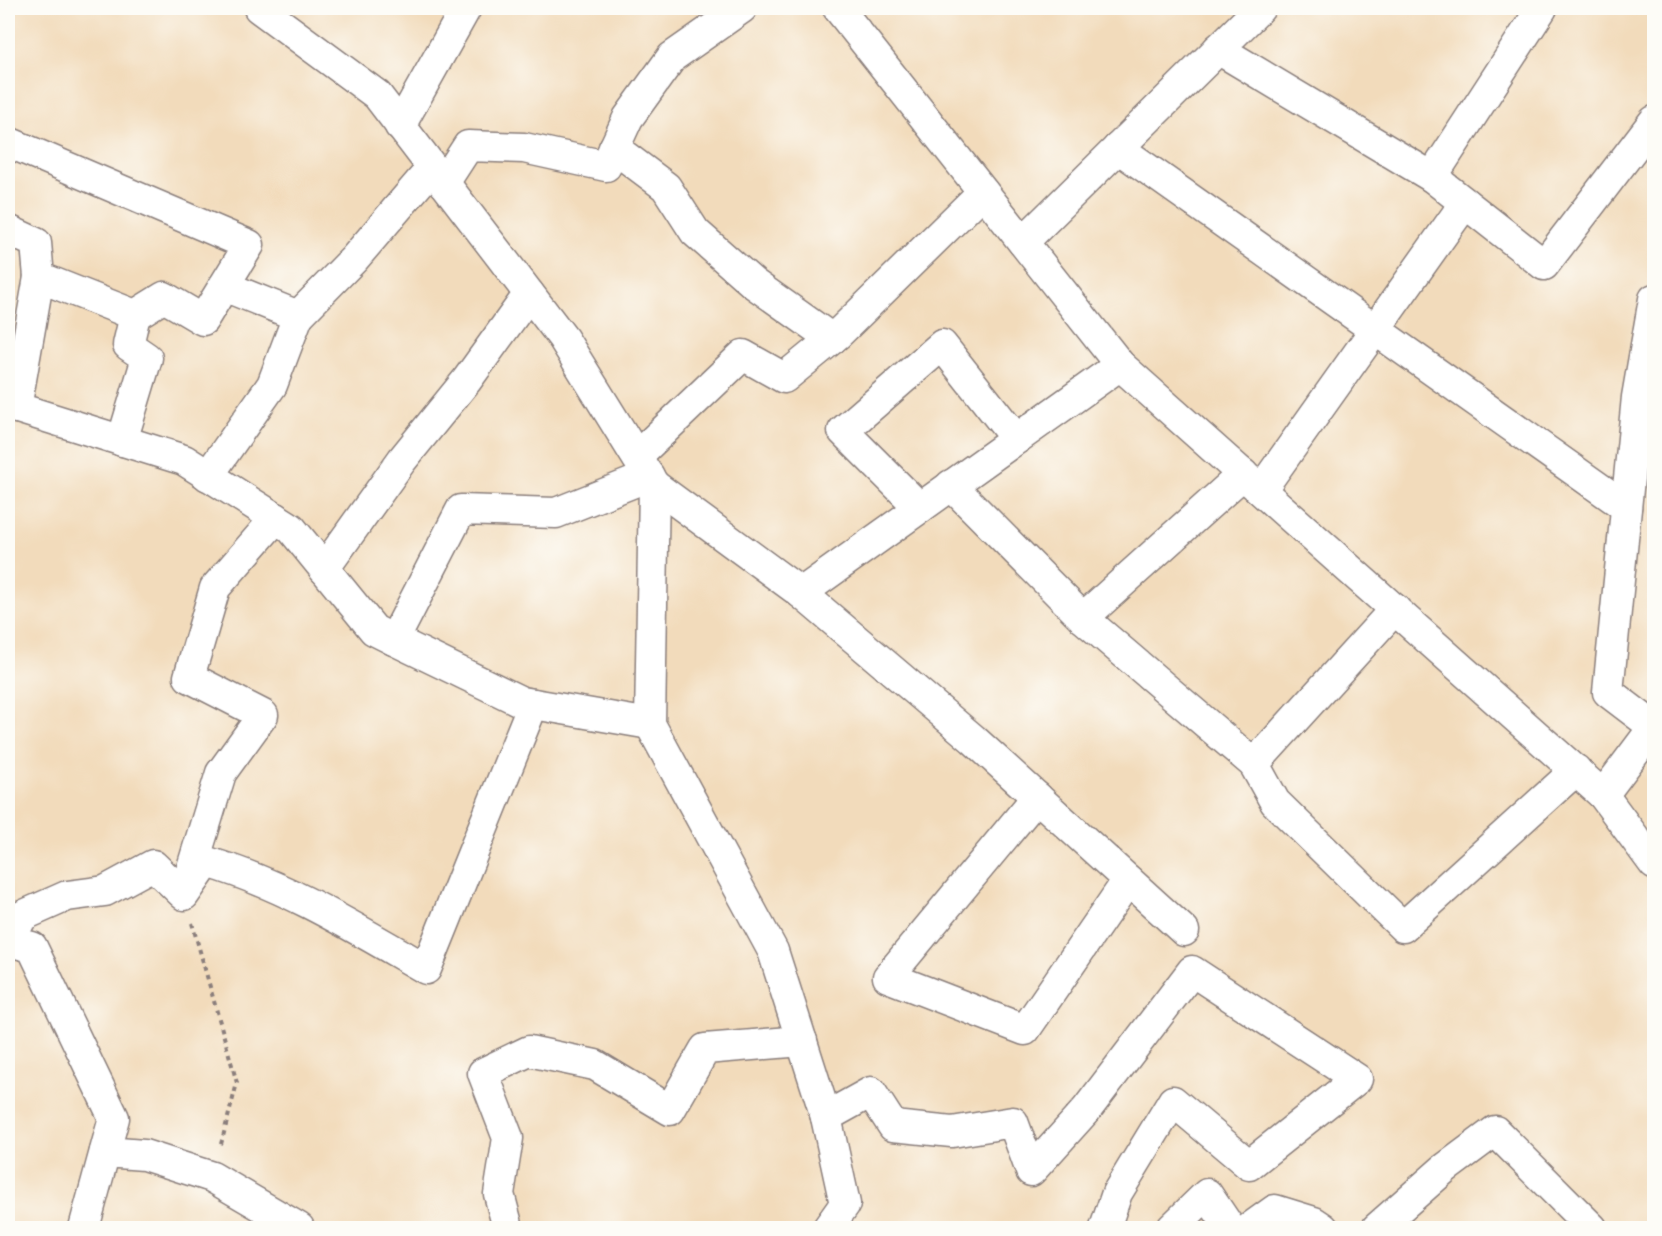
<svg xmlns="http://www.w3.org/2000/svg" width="1662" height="1236" font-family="'Balsamiq Sans',sans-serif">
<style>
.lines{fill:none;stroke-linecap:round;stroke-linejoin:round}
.street-casing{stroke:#8a7e7b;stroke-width:33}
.path{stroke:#8a7e7b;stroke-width:4;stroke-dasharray:4.5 4.5;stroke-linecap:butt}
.street{stroke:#fff;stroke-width:30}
</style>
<rect width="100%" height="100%" fill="#fdfcf7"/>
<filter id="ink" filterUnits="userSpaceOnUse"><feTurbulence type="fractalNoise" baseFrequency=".0167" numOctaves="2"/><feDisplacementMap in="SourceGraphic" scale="12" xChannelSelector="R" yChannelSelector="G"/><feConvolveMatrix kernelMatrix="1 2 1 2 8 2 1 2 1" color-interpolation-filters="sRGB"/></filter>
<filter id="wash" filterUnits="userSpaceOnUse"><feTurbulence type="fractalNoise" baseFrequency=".008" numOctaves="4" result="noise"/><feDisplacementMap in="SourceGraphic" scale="24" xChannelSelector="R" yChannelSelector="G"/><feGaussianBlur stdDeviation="1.35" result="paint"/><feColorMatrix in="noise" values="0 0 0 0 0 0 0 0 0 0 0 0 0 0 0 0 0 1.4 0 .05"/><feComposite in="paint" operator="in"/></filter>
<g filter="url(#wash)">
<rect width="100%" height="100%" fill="#f2dbbb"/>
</g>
<g filter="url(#ink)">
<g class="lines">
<defs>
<g id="street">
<polyline points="259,8 377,95 563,338 654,485 650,724 773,951 826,1117 845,1204 828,1228"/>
<polyline points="838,8 1120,365 1603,795 1654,864"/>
<polyline points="1542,8 1432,177 1544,265 1654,121"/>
<polyline points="1218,49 1432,177"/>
<polyline points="400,126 466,8"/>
<polyline points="8,142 249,245 203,320 164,297 135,315 39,277 36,243 8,230"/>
<polyline points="614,148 666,187 695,232 753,283 832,339"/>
<polyline points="1118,148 1626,507"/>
<polyline points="444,183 468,146 524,148 606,166 628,118 672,57 742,8"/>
<polyline points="1023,242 1260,8"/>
<polyline points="224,286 298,316 354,259 432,168"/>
<polyline points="1654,299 1637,397 1608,692 1654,727"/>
<polyline points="8,405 184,460 291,528 374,630 394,640 522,702 650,724"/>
<polyline points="16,408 39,277"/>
<polyline points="122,441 147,358 128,345 135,315"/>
<polyline points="637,456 743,355 784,378 838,334 983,192"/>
<polyline points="1243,474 1083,618 1254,764"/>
<polyline points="208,476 272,385 298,316"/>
<polyline points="654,485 801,593 973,739 1184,931"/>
<polyline points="951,485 1083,618"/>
<polyline points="1261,490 1465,203"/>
<polyline points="920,508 843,431 942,345 1016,439"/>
<polyline points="324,569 402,460 467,380 529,294"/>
<polyline points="801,593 1120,365"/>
<polyline points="1395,609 1254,764 1275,802 1403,927 1576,770"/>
<polyline points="394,640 461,510 556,513 649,476"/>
<polyline points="1603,795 1654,727"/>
<polyline points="1037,797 888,977 1025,1030 1128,880"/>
<polyline points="188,881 221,773 263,715 189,677 215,588 276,518"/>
<polyline points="8,941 32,947 114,1118 84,1228"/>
<path d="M10 941 22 916 67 896 105 891 153 865 184 895 207 862C286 885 355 928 426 969L533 704"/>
<polyline points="826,1117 871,1092 893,1126 952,1132 1013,1122 1031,1171 1087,1109 1192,971 1357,1079 1249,1165 1173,1101 1117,1193 1105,1228"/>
<polyline points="105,1152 144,1155 212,1177 299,1228"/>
<polyline points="508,1228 499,1194 508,1138 483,1073 529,1051 595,1065 670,1110 705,1049 802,1041"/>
<polyline points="1172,1228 1207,1194 1230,1228"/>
<polyline points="1250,1228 1275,1210 1314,1222 1323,1228"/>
<polyline points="1377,1228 1444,1169 1495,1131 1592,1228"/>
</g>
</defs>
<use href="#street" class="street-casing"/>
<polyline class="path" points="192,923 237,1083 220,1148"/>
<use href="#street" class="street"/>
</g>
</g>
<rect width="1662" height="1236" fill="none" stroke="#fdfcf7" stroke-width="30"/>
</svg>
